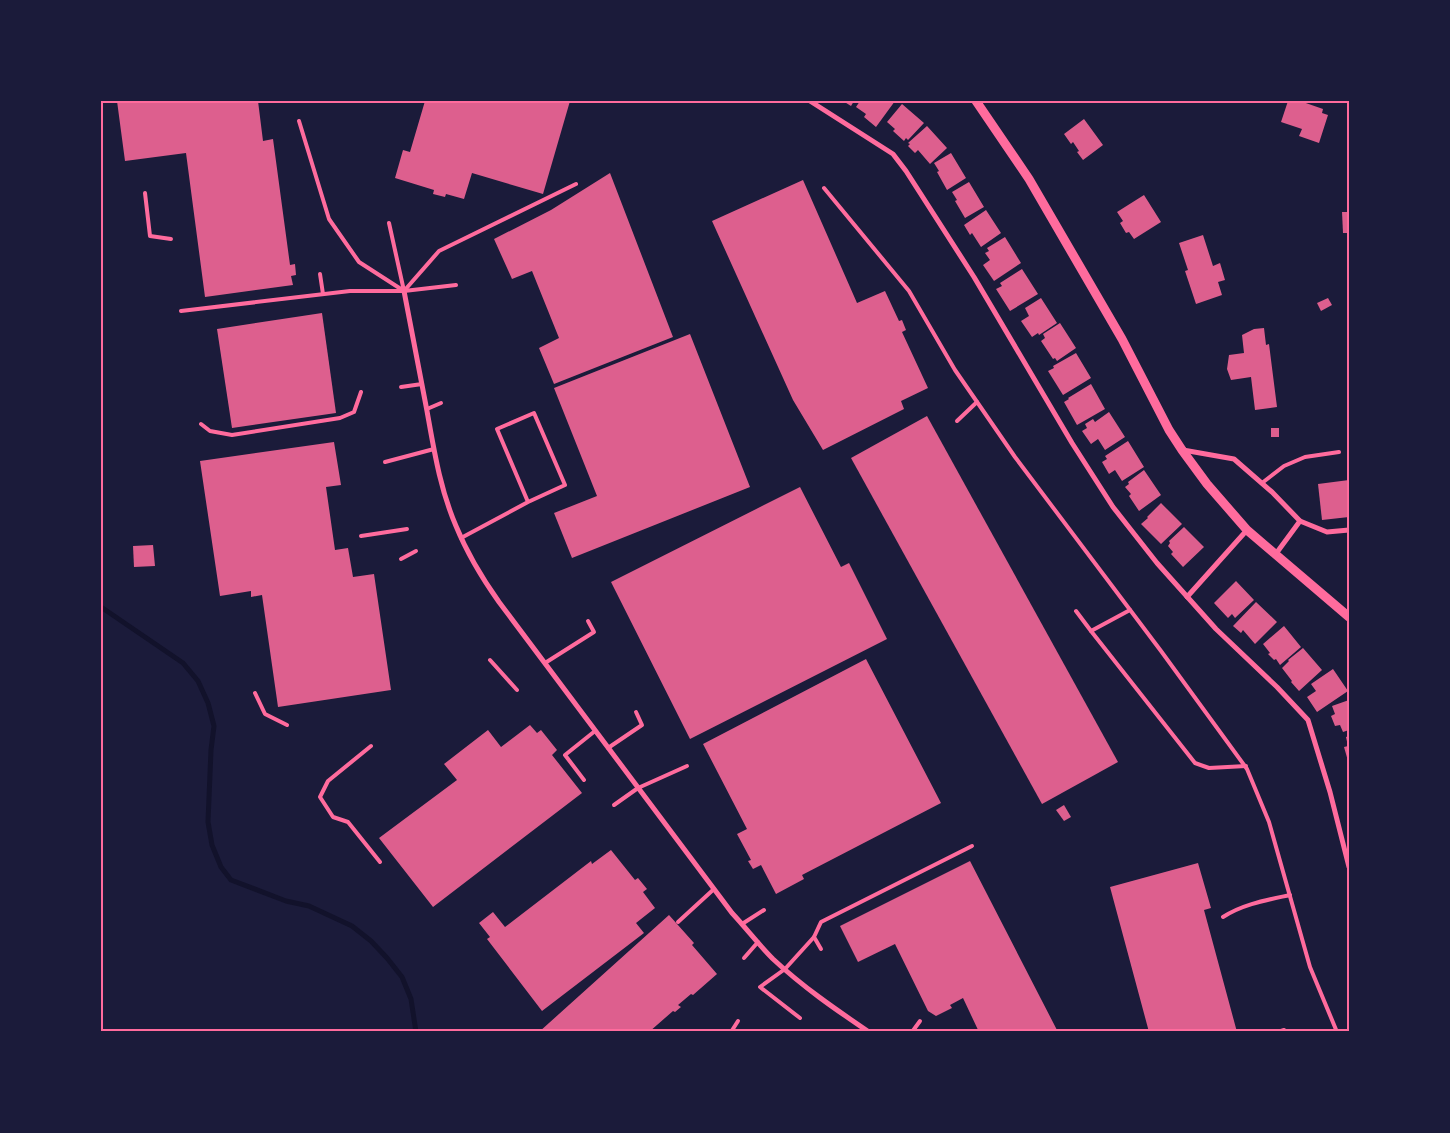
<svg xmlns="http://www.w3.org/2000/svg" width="1450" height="1133" font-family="Manrope,sans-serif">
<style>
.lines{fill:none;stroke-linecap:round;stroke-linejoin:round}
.stream{stroke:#12122b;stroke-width:5}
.building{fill:#dd5f8e}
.service{stroke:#ff6b9d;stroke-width:4}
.minor{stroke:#ff6b9d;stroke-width:5}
.tertiary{stroke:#ff6b9d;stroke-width:9}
.neatline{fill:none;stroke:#ff6b9d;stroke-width:2}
</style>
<rect width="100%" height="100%" fill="#1b1b3a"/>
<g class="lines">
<polyline class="stream" points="101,607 183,663 198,681 208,703 214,726 211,750 208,822 212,845 221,867 231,880 286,901 309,906 352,926 371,941 387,958 402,977 411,999 416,1032"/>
</g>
<g class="building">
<polygon points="117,101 258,101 263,141 273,139 290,265 295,264 296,275 291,276 293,285 205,297 186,153 125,161"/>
<polygon points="425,101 570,101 543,194 472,173 464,199 446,194 445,197 433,194 434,190 395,178 403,150 410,152"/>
<polygon points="843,101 854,101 851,106"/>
<polygon points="860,101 895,101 876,127 864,117 866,114 856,107"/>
<polygon points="1288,101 1300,101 1323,109 1322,113 1328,115 1319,143 1299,136 1302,129 1281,122"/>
<polygon points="902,104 924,123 908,140 906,138 904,141 893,131 895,129 887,122"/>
<polygon points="1084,119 1103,145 1083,160 1077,152 1079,151 1073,142 1071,144 1064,134"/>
<polygon points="927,126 947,148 930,164 918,150 915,153 908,146 910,144 908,143"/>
<polygon points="951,153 966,178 947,190 937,172 939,171 934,163"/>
<polygon points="610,173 673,337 554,384 539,348 559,338 532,271 512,279 494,239 551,210"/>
<polygon points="803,180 857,303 885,291 899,321 902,320 906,330 902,332 928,388 901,401 904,409 823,450 793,400 712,221"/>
<polygon points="969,182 984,207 965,218 955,201 957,200 952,192"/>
<polygon points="1144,195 1161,222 1134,239 1129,232 1126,233 1120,223 1123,221 1117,212"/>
<polygon points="986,210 1001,233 981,247 972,233 970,235 964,225"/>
<polygon points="1342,212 1349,212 1349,233 1343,233"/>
<polygon points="1203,235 1213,266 1220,263 1225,280 1218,282 1222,295 1196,304 1185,271 1188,270 1179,243"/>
<polygon points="1005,237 1021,263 994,281 983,265 990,260 985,253 989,251 987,248"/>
<polygon points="1022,269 1038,294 1010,311 996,289 1002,286 1000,283"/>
<polygon points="1041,298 1057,323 1039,335 1038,333 1032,337 1021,321 1029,316 1025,308"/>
<polygon points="1328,298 1332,305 1321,311 1317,303"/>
<polygon points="322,313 336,413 232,428 217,329"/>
<polygon points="1060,323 1076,348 1057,361 1055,358 1053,359 1041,341 1045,338 1043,334"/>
<polygon points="1264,328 1266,345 1269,344 1277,407 1255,410 1251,377 1231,380 1227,369 1229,355 1244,353 1242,335 1254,329"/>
<polygon points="690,334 750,487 572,558 554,513 597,496 554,388"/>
<polygon points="1076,353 1091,378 1063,395 1048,371 1054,368 1053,366"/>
<polygon points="1091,384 1105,409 1077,425 1064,402 1069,399 1068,398"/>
<polygon points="1109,412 1125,437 1105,450 1098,439 1091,444 1082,431 1087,428 1085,424 1093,419 1095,422"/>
<polygon points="927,416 1118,762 1042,804 851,458"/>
<rect x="1271" y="428" width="8" height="9"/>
<polygon points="1128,441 1144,467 1122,481 1115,470 1109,474 1102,462 1107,459 1105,456"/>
<polygon points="334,442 341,485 326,487 335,550 348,548 353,577 374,574 391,690 278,707 262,595 251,597 251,591 220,596 200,461"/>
<polygon points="1144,470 1161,495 1139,511 1129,496 1131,494 1125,487 1129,484 1128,482"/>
<polygon points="1349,480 1349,517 1322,520 1318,484"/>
<polygon points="800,487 841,567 849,563 887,639 690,739 611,582"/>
<polygon points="1161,503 1182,524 1161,544 1141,524 1148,518 1147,517"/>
<polygon points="1184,527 1204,547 1183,567 1171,554 1173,552 1168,546 1170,543 1169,541"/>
<polygon points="153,545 155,566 134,567 133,546"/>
<polygon points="1236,581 1254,600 1235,618 1232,614 1228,618 1214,603"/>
<polygon points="1256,602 1277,622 1255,644 1243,630 1241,633 1233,626"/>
<polygon points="1284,626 1301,647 1280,665 1276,659 1274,660 1268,654 1270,653 1263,644"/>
<polygon points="1303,648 1322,670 1299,691 1291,682 1292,681 1282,668 1289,661 1288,660"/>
<polygon points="866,659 941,803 802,875 804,879 776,894 761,865 753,869 748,861 751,860 737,834 747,829 703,744"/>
<polygon points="1333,669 1348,691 1317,712 1307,697 1316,691 1311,684"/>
<polygon points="1349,700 1349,730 1343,732 1340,725 1335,726 1331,716 1335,714 1332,706"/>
<polygon points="530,725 537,733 541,730 557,750 552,755 582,793 433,907 379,838 457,780 444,764 488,730 501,747"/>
<polygon points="1349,736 1349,761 1348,761 1344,747 1348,746 1346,737"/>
<polygon points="1064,805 1071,817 1064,821 1056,810"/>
<polygon points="611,850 635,880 638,878 647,889 643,892 655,908 636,923 644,933 542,1011 487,939 490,937 479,923 493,912 505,927 591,861 592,864"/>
<polygon points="970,861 1058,1032 979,1032 963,998 950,1005 952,1008 936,1016 928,1011 895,944 858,962 840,926"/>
<polygon points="1198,863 1211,908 1204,910 1237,1032 1149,1032 1110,887"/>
<polygon points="669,915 694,943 692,945 717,974 693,995 691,994 678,1005 681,1007 675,1012 673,1011 649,1032 539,1032"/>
</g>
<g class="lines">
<g class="service">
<polyline points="299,121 329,219 359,262 404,291"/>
<polyline points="824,188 909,291 955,370 1015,457 1161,651 1247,769 1269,822 1310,967 1337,1032"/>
<polyline points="145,193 150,236 171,239"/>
<polyline points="389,223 404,291"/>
<polyline points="320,274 323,294"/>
<polyline points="404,291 439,251 576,184"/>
<polyline points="181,311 350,291 404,291 456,285"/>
<polyline points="401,387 422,384"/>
<polyline points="427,409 441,403"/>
<polyline points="957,421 977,402"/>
<polyline points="201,424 210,431 232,435 340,418 354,412 361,392"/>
<polyline points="385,462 434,449"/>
<polyline points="1262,483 1284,466 1305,457 1339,452"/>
<polyline points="361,536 407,529"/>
<polyline points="461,538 528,502 565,485 534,413 497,429 528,502"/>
<polyline points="401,559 416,551"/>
<polyline points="1076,611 1091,631 1195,763 1209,768 1246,766"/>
<polyline points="1091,631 1130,610"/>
<polyline points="490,660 517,690"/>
<polyline points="545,663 594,632 588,621"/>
<polyline points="255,693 265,714 287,725"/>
<polyline points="371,746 328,781 320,797 333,817 348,822 380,862"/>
<polyline points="608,748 642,725 636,712"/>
<polyline points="584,780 565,755 595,731"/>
<polyline points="614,805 638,788 687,766"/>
<path d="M1223 917C1243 904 1267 900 1290 895"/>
<polyline points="678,922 714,889"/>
<polyline points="742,924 764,910"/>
<polyline points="821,949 814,937 821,922 972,846"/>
<polyline points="744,958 758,942"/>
<polyline points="800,1018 760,987 785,969 814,937"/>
<polyline points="731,1032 738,1021"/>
<polyline points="912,1032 920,1021"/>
<polyline points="1278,1032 1284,1030"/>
</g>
<g class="minor">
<polyline points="810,101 893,154 906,171 974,277 1072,443 1113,507 1157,563 1216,629 1277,687 1308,720 1330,792 1349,867"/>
<path d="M404 291C412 331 419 371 427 411 434 450 440 489 456 526 467 553 482 578 499 602L732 913C746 928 759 945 773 959 803 987 835 1009 869 1032"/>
<polyline points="1183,450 1234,459 1272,492 1300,521 1327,532 1349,530"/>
<polyline points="1275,555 1300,521"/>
<polyline points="1187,597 1247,530"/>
</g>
<polyline class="tertiary" points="976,101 1029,179 1122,339 1169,430 1182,450 1207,484 1247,530 1349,617"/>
</g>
<rect width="1450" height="1133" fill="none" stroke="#1b1b3a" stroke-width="205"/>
<rect x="102" y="102" width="1246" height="928" class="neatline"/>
</svg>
